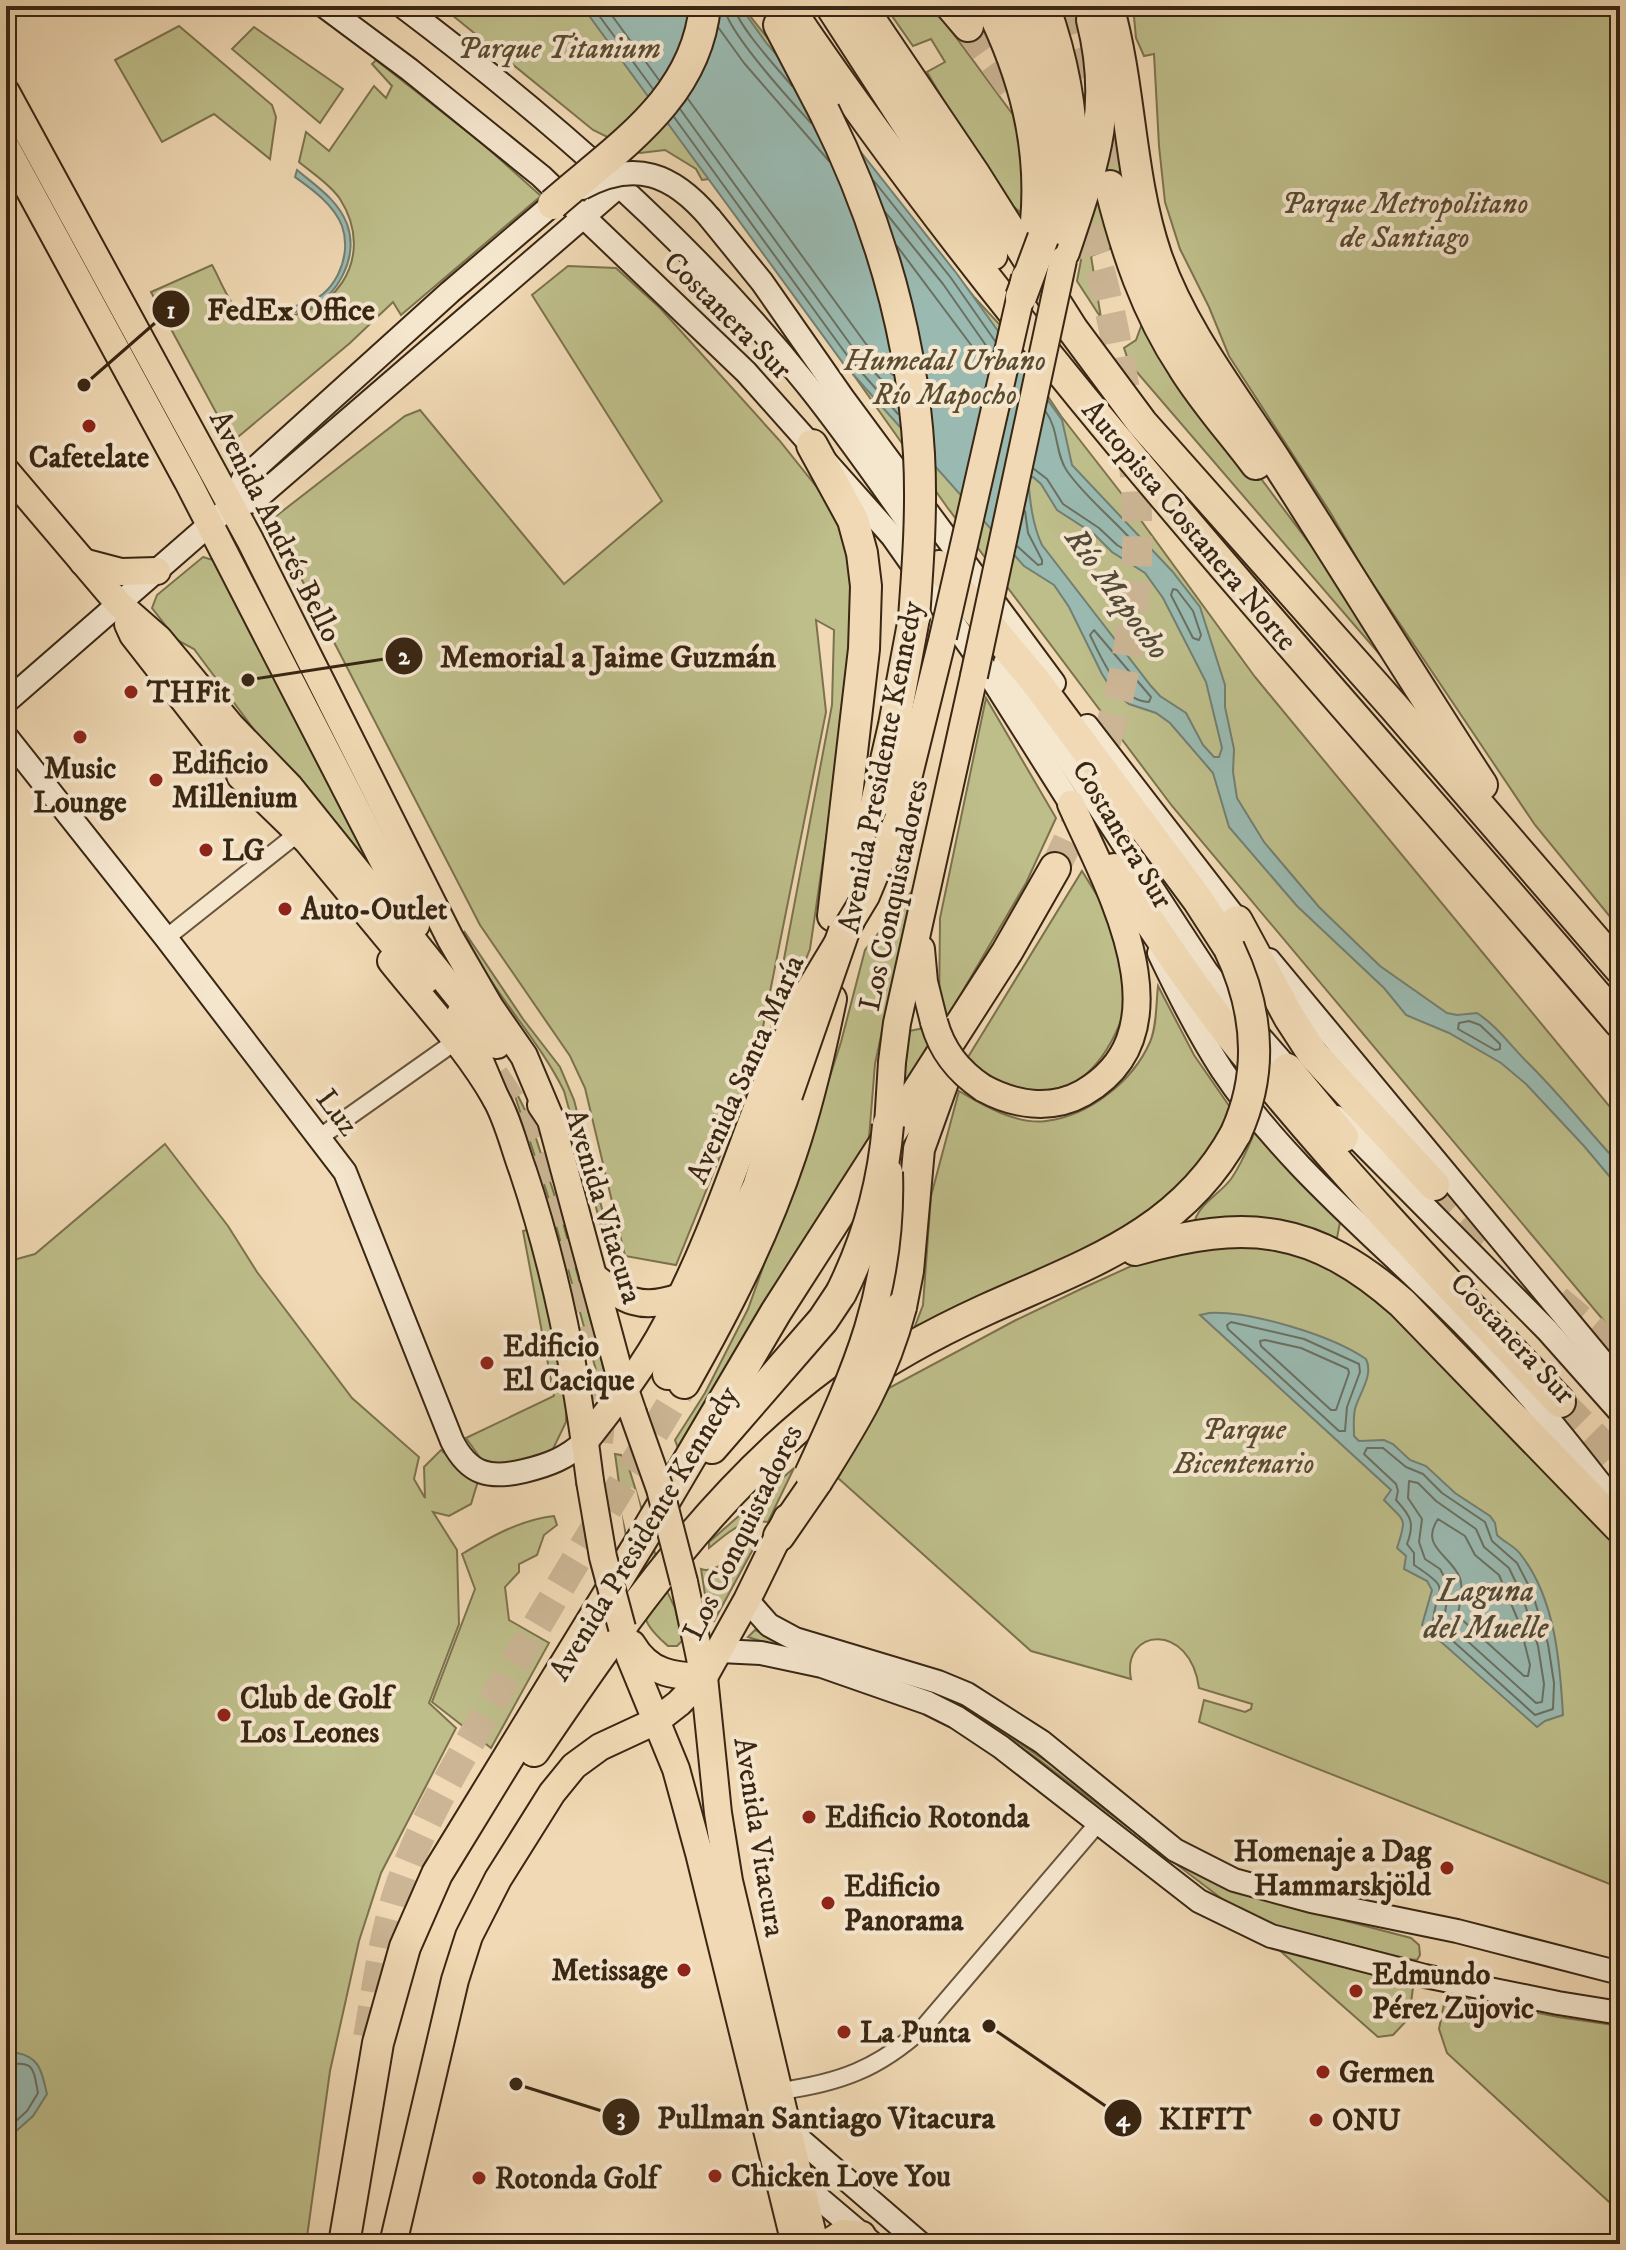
<svg xmlns="http://www.w3.org/2000/svg" width="1626" height="2250" font-family="'IM FELL DW Pica',serif">
<style>
.green{fill:#bebe8a;stroke:#7c724e;stroke-width:2}
.water{fill:#9abab1;stroke:#737f72;stroke-width:2;fill-rule:evenodd}
.pier{fill:#f0d9b4}
.lines{fill:none;stroke-linecap:round;stroke-linejoin:round}
.shore{stroke:#6a7062;stroke-width:2}
.highway-tunnel{stroke:#cbb594;stroke-width:30;stroke-dasharray:30 15;stroke-linecap:butt}
.street-casing{stroke:#67533b;stroke-width:20}
.secondary-casing{stroke:#392613;stroke-width:26}
.primary-casing{stroke:#392613;stroke-width:30}
.highway-casing{stroke:#392613;stroke-width:34}
.street{stroke:#f5e6ce;stroke-width:16}
.secondary{stroke:#f5e6ce;stroke-width:22}
.primary{stroke:#f0d9b4;stroke-width:26}
.highway{stroke:#f0d9b4;stroke-width:30}
.secondary-bridge-casing{stroke:#392613;stroke-width:26;stroke-linecap:butt}
.primary-bridge-casing{stroke:#392613;stroke-width:30;stroke-linecap:butt}
.highway-bridge-casing{stroke:#392613;stroke-width:34;stroke-linecap:butt}
.secondary-bridge{stroke:#f5e6ce;stroke-width:22}
.primary-bridge{stroke:#f0d9b4;stroke-width:26}
.highway-bridge{stroke:#f0d9b4;stroke-width:30}
.poi-dot{fill:#8f2418;stroke:#f5e6ce;stroke-width:3}
.labels{text-anchor:middle;stroke-width:8;stroke-linejoin:round;paint-order:stroke}
.park-label{font-size:30px;font-style:italic;fill:#5a4c31;stroke:#f5e6ce}
.street-label{font-size:30px;fill:#392613;stroke:#f5e6ce}
.poi-label{font-size:30px;font-weight:bold;fill:#392613;stroke:#f5e6ce;text-anchor:start}
.water-label{font-size:32px;font-style:italic;fill:#514b3a;stroke:#f5e6ce}
.leader{fill:none;stroke:#392613;stroke-width:3}
.callout-dot{fill:#392613;stroke:#f5e6ce;stroke-width:3}
.mark-label{font-size:24px;text-anchor:middle;font-weight:bold;fill:#fff}
.callout-label{font-size:32px;text-anchor:middle;font-weight:bold;fill:#392613;stroke:#f5e6ce;stroke-width:8;stroke-linejoin:round;paint-order:stroke}
</style>
<rect width="100%" height="100%" fill="#f0d9b4"/>
<filter id="stains"><feTurbulence type="fractalNoise" baseFrequency=".0025" numOctaves="4"/><feColorMatrix values="0 0 0 0 .2 0 0 0 0 .09 0 0 0 0 .02 0 0 0 .5 -.17"/></filter>
<radialGradient id="worn" r=".72"><stop offset=".6" stop-color="#630" stop-opacity="0"/><stop offset="1" stop-color="#630" stop-opacity=".3"/></radialGradient>
<g class="green">
<polygon points="441,6 742,6 975,298 1001,326 1061,416 1121,493 1255,677 1620,1119 1620,1340 1172,806 947,507 824,333 707,176 709,179 702,180 696,169 665,150 640,153 593,130"/>
<polygon points="885,6 933,6 1019,123 1025,216 999,195 927,72 945,62 931,39 913,46"/>
<polygon points="1133,6 1620,6 1620,929 1535,825 1365,572 1330,512 1229,356 1209,307 1180,249 1165,202 1159,146 1154,54 1144,56 1136,38"/>
<polygon points="179,26 272,105 276,117 270,159 214,114 162,142 115,60"/>
<polygon points="254,27 343,89 320,123 232,49"/>
<path d="M376 60 484 145 541 196 401 315 393 302 350 343 232 442 151 292 212 265C218 275 228 301 236 308 243 313 257 316 265 317 333 323 378 258 340 199 330 184 312 173 299 162L306 132 329 151 374 86 386 98 392 86 372 64Z"/>
<polygon points="1115,102 1128,168 1111,175 1119,245 1091,256 1101,318 1077,281 1085,239 1109,153"/>
<polygon points="568,266 616,268 660,308 779,440 831,505 842,528 848,550 854,611 838,757 810,949 775,1036 770,1033 832,705 834,630 816,620 826,712 754,1072 676,1265 625,1256 585,1088 570,1056 480,925 271,520 405,416 420,410 564,584 662,501 532,295"/>
<polygon points="1143,321 1345,591 1386,653 1381,656 1129,363 1124,348 1136,340"/>
<polygon points="203,557 213,560 394,905 319,817 194,649 177,640 152,608 157,595"/>
<polygon points="986,698 1056,818 1026,883 944,1023 939,1014 940,918"/>
<path d="M1082 871C1103 905 1121 930 1127 971 1134 1008 1107 1063 1074 1083 1066 1088 1042 1091 1032 1091 1008 1089 984 1075 965 1062Z"/>
<polygon points="912,891 875,1064 868,1150 681,1456 675,1440 705,1393 748,1309 815,1123 841,1042 865,950"/>
<path d="M464 931 523 1019 560 1067 574 1100 619 1275 635 1286 637 1298 619 1284 614 1273 564 1091C536 1034 488 989 464 931Z"/>
<path d="M1158 986 1194 1055 1232 1110 1189 1180 1145 1220 912 1334 923 1305 931 1196 959 1091C982 1105 1017 1125 1046 1121 1089 1116 1133 1081 1150 1042 1157 1026 1156 1003 1158 986Z"/>
<polygon points="924,1028 929,1044 903,1090 909,1031"/>
<polygon points="509,1078 530,1120 559,1209 601,1357 606,1383 602,1392 547,1193"/>
<path d="M1257 1126 1342 1212 1337 1238C1283 1220 1251 1212 1194 1224 1197 1205 1220 1194 1231 1179 1242 1163 1250 1144 1257 1126Z"/>
<polygon points="165,1144 228,1226 257,1272 352,1398 419,1457 414,1479 425,1498 424,1467 441,1450 478,1481 471,1504 449,1516 433,1512 457,1550 459,1624 429,1703 456,1728 381,1873 359,1941 330,2071 306,2244 6,2244 6,1262 35,1254"/>
<polygon points="527,1230 539,1262 567,1387 566,1422 552,1451 536,1461 498,1464 481,1459 466,1438 554,1396 523,1231"/>
<path d="M1192 1245 1307 1249 1433 1343 1620 1547V1888L1199 1722 1204 1700 1245 1712 1251 1709 1252 1704 1199 1688C1190 1621 1121 1628 1131 1679L1031 1651 838 1478 889 1388 1016 1320 1083 1288 1149 1258Z"/>
<path d="M615 1454 621 1455 628 1465 666 1589 675 1608 682 1641 677 1646H668C660 1639 653 1633 648 1624 628 1586 622 1499 615 1454Z"/>
<path d="M794 1468 768 1522C741 1518 728 1533 709 1548V1542Z"/>
<path d="M554 1516 557 1525 544 1535 537 1555 519 1564V1572L505 1587 509 1620 549 1643 491 1748 432 1702 475 1589 462 1554C492 1536 520 1520 554 1516Z"/>
<path d="M758 1540 714 1621 709 1620 701 1569C721 1576 738 1543 758 1540Z"/>
<polygon points="755,1630 810,1652 922,1688 977,1715 1097,1795 1199,1874 1238,1893 1411,1938 1419,1945 1420,1955 1417,1960 1408,1959 1270,1924 1230,1905 1038,1759 978,1718 911,1689 748,1637"/>
<polygon points="1277,1948 1414,1980 1409,2018 1393,2035 1378,2037"/>
<polygon points="1446,1994 1558,2017 1620,2026 1620,2212 1447,2053 1439,2029"/>
</g>
<g class="water">
<path d="M582 6H740L767 44 863 155 957 274 1062 420 1072 465 1172 571 1200 607 1225 685V707L1234 749 1233 772 1237 798 1264 842 1319 907 1380 966 1447 1013 1457 1015 1477 1013C1497 1026 1510 1045 1527 1062 1560 1094 1588 1131 1620 1165V1189L1584 1146 1526 1084 1501 1063 1449 1033 1406 1015 1384 988 1297 906 1229 827 1213 773 1170 723 1156 713 1129 704 1113 691 1102 674 1069 607 1054 585 1024 566 843 363ZM1033 477 1041 484 1057 510 1094 534 1112 552 1145 573 1163 598 1206 682 1222 748 1219 757H1214L1203 745 1186 713 1160 696 1151 686 1042 545C1032 524 1030 500 1028 478Z"/>
<path d="M297 170C316 186 338 200 347 224 359 257 338 298 305 310 291 314 276 312 262 308L264 304C276 306 289 308 301 305 334 298 353 257 342 226 334 205 313 190 295 177Z"/>
<path d="M1209 1313C1251 1311 1331 1335 1366 1359 1374 1375 1359 1394 1355 1409 1353 1418 1354 1427 1354 1436L1359 1441 1384 1440 1393 1444 1410 1460 1426 1466 1455 1493 1490 1516 1495 1523 1497 1535C1505 1543 1515 1546 1521 1555 1555 1598 1560 1662 1563 1715L1545 1721 1537 1727 1422 1625 1432 1590 1427 1581 1404 1569 1406 1556 1397 1548C1407 1517 1406 1523 1384 1500L1391 1490 1200 1315Z"/>
<path d="M17 2053C41 2057 42 2074 47 2094L33 2116 6 2140V2058Z"/>
</g>
<polygon class="pier" points="631,1487 636,1490 661,1596 649,1612 646,1610 620,1506"/>
<g class="lines">
<g class="shore">
<polyline points="592,6 653,89"/>
<polyline points="605,6 659,80"/>
<path d="M724 6C726 31 792 102 811 123"/>
<path d="M734 6C737 25 778 69 792 86"/>
<polyline points="718,27 744,63 829,161"/>
<polyline points="688,99 866,344 893,375"/>
<polyline points="680,109 856,352 896,396"/>
<polyline points="674,117 849,358 898,414"/>
<polyline points="874,181 951,278 995,341"/>
<polyline points="885,212 943,284 992,354"/>
<polyline points="897,246 989,369"/>
<path d="M1034 469 1047 479 1063 504 1099 528 1117 545 1137 557 1141 556V551C1119 523 1088 501 1067 471 1055 454 1059 430 1046 412"/>
<polyline points="1017,546 1038,565 1042,564 1042,560 1028,533 1025,511"/>
<polygon points="1173,589 1177,590 1193,611 1201,635 1199,640 1193,638 1171,595"/>
<path d="M1094 630 1151 697 1149 702C1119 701 1102 659 1090 635Z"/>
<polygon points="1469,1021 1480,1025 1500,1044 1500,1049 1495,1050 1458,1029 1459,1023"/>
<polygon points="1231,1322 1304,1339 1359,1364 1360,1372 1347,1407 1345,1431 1339,1431 1228,1329 1227,1325"/>
<polygon points="1265,1340 1301,1348 1348,1369 1349,1373 1336,1410 1331,1410 1261,1346 1260,1341"/>
<path d="M1367 1448H1383L1406 1467 1423 1474 1442 1493 1485 1522 1492 1541 1517 1563 1532 1592 1548 1644 1554 1683 1553 1709 1535 1715 1433 1623C1435 1585 1455 1592 1414 1565V1553L1407 1544C1415 1523 1411 1516 1396 1500L1398 1491 1396 1484 1364 1454Z"/>
<polygon points="1409,1481 1418,1483 1436,1501 1476,1529 1484,1547 1509,1568 1522,1595 1538,1646 1544,1684 1542,1702 1536,1703 1444,1620 1449,1586 1440,1569 1425,1559 1419,1542 1422,1519 1408,1498"/>
<path d="M1438 1519 1465 1536 1475 1555 1499 1575 1520 1625 1530 1665 1528 1676H1524L1458 1616C1459 1603 1464 1592 1460 1578 1451 1555 1419 1547 1438 1519Z"/>
<path d="M6 2065C34 2060 33 2067 38 2093L27 2111 6 2130"/>
</g>
<g class="highway-tunnel">
<path d="M1063 6C1087 63 1098 125 1110 186"/>
<polyline points="968,26 1022,101"/>
<path d="M1055 868C1139 698 1154 553 1121 367 1110 307 1097 248 1072 192"/>
<path d="M494 1076C560 1169 613 1327 598 1442"/>
<polyline points="1434,1185 1498,1246"/>
<polyline points="1557,1300 1620,1353"/>
<polyline points="1560,1402 1620,1463"/>
<path d="M368 2037C377 1988 383 1936 399 1889 422 1821 459 1761 494 1700 555 1592 620 1488 684 1383"/>
</g>
<defs>
<g id="street">
<polyline points="166,938 292,838"/>
<polyline points="320,1137 456,1041"/>
<path d="M780 2091C839 2083 878 2069 923 2028L1099 1822"/>
<polyline points="1217,2244 1218,2244"/>
</g>
<g id="secondary">
<polyline points="324,6 410,70 541,176 746,372 892,536 983,665 1079,817"/>
<path d="M402 6C549 117 692 241 808 386 848 436 885 490 922 542"/>
<polyline points="710,218 762,282 843,398 1054,683"/>
<polyline points="232,505 254,501 618,187"/>
<polyline points="1005,663 1207,972 1239,1013 1297,1079"/>
<polyline points="6,702 232,505 243,479 450,292 553,204"/>
<polyline points="1087,726 1247,933"/>
<path d="M6 736 166 938 345 1172 452 1441C469 1475 490 1479 524 1471 549 1465 567 1458 585 1441"/>
<path d="M1159 953C1178 993 1198 1033 1222 1070 1288 1169 1386 1245 1468 1329 1523 1385 1572 1447 1620 1509"/>
<polyline points="1269,960 1620,1383"/>
<polyline points="1336,1117 1547,1330 1620,1412"/>
<polyline points="747,1600 769,1625 795,1639 938,1682 967,1694 1042,1742 1175,1850 1234,1880 1311,1901 1457,1931 1620,1973"/>
<polyline points="720,1651 761,1653 822,1666 928,1703 956,1717 1001,1747 1199,1901 1271,1936 1425,1976 1558,2003 1620,2013"/>
<polyline points="789,2130 921,2244"/>
<polyline points="795,2178 873,2244"/>
</g>
<g id="primary">
<path d="M988 6C1022 75 1041 144 1034 222"/>
<path d="M1046 6C1069 70 1079 135 1072 203"/>
<polyline points="6,92 250,540 450,938 490,1007 524,1056 551,1120"/>
<polyline points="6,147 188,482 416,925"/>
<polyline points="6,471 119,604 159,639 231,726 289,786 497,1045"/>
<polyline points="83,562 121,572 157,571"/>
<polyline points="128,624 133,635 254,790"/>
<polyline points="898,819 943,637"/>
<polyline points="921,949 924,982 934,1022"/>
<path d="M391 961C426 1005 467 1048 495 1097 508 1119 514 1147 523 1171 557 1272 577 1376 590 1481"/>
<polyline points="460,1014 496,1099"/>
<path d="M983 1088C1014 1105 1051 1111 1083 1093 1192 1030 1107 885 1071 804"/>
<polyline points="541,1105 551,1120 619,1372 633,1413"/>
<polyline points="888,1125 892,1062 897,1023 974,676"/>
<path d="M593 1276C625 1301 640 1311 680 1297"/>
<path d="M585 1441C614 1404 644 1367 666 1325 707 1250 734 1167 765 1087"/>
<polyline points="684,1582 704,1677 718,1813 729,1881 815,2244"/>
<polyline points="622,1628 630,1657 676,1769 699,1853 795,2244"/>
<path d="M632 1644C649 1673 672 1676 704 1677"/>
<polyline points="393,2244 455,1980 469,1936 498,1879 552,1793 574,1766 600,1747 656,1721 679,1703 704,1677 747,1600 787,1518"/>
<polyline points="826,2244 843,2233 862,2235"/>
</g>
<g id="highway">
<path d="M787 6C1033 370 1336 689 1620 1023"/>
<polyline points="831,6 992,255"/>
<polyline points="861,6 975,175 1073,330 1142,423 1394,707 1620,969"/>
<polyline points="951,6 968,26"/>
<path d="M1015 6C1056 84 1063 153 1043 238"/>
<path d="M1108 6C1131 87 1129 175 1156 255 1182 331 1235 397 1278 464 1346 570 1413 679 1482 785"/>
<polyline points="779,25 824,111"/>
<path d="M1110 186C1126 250 1146 311 1183 367 1204 401 1232 432 1256 464"/>
<path d="M1064 252C1092 168 1115 110 1092 20"/>
<polyline points="812,445 853,520 862,553 866,586 864,649 833,916"/>
<polyline points="939,566 1036,682 1198,900 1229,948"/>
<polyline points="242,775 308,839 424,979"/>
<path d="M1114 869C1159 935 1202 1002 1253 1063 1349 1181 1455 1291 1560 1402"/>
<polyline points="849,921 894,725 914,618"/>
<polyline points="1237,921 1289,1017 1313,1054 1434,1185"/>
<polyline points="1287,1069 1343,1137"/>
<path d="M1135 1250C1247 1218 1314 1225 1402 1303L1620 1528"/>
<polyline points="901,1307 908,1271 919,1149 948,1068"/>
<polyline points="668,1374 758,1187 787,1095"/>
<path d="M684 1383C726 1309 764 1235 791 1154 808 1104 820 1052 831 999"/>
<polyline points="712,1448 823,1320 841,1293"/>
<polyline points="779,1536 817,1481"/>
<path d="M534 1751C625 1617 717 1484 849 1387 891 1356 937 1332 985 1310 1084 1265 1181 1235 1236 1133"/>
<polyline points="344,2244 378,2043 405,1947 437,1874 644,1536 776,1312 1007,952 1055,868"/>
</g>
</defs>
<use href="#street" class="street-casing"/>
<use href="#secondary" class="secondary-casing"/>
<use href="#primary" class="primary-casing"/>
<use href="#highway" class="highway-casing"/>
<use href="#street" class="street"/>
<use href="#secondary" class="secondary"/>
<use href="#primary" class="primary"/>
<use href="#highway" class="highway"/>
<defs>
<path id="secondary-bridge" d="M582 188C635 159 673 174 710 218"/>
<g id="primary-bridge">
<polyline points="943,637 1025,277"/>
<polyline points="974,676 1063,260"/>
<path d="M934 1022C942 1051 958 1071 983 1088"/>
<polyline points="765,1087 805,997 866,896 898,819"/>
<polyline points="633,1413 660,1489 684,1582"/>
<path d="M808 1474C856 1371 893 1289 889 1172"/>
<polyline points="590,1481 603,1557 622,1628"/>
</g>
<g id="highway-bridge">
<path d="M824 111C878 219 912 334 919 454 922 509 918 564 914 618"/>
<path d="M553 204C618 147 696 99 705 6"/>
<polyline points="1021,297 1043,238"/>
<path d="M1229 948C1258 1009 1264 1071 1236 1133"/>
<polyline points="787,1095 844,931"/>
<path d="M841 1293C868 1239 883 1185 888 1125"/>
<path d="M817 1481C855 1421 883 1376 901 1307"/>
</g>
</defs>
<use href="#secondary-bridge" class="secondary-bridge-casing"/>
<use href="#primary-bridge" class="primary-bridge-casing"/>
<use href="#highway-bridge" class="highway-bridge-casing"/>
<use href="#secondary-bridge" class="secondary-bridge"/>
<use href="#primary-bridge" class="primary-bridge"/>
<use href="#highway-bridge" class="highway-bridge"/>
</g>
<g class="poi-dot">
<circle cx="89" cy="426" r="8"/>
<circle cx="131" cy="692" r="8"/>
<circle cx="80" cy="737" r="8"/>
<circle cx="156" cy="780" r="8"/>
<circle cx="206" cy="850" r="8"/>
<circle cx="285" cy="909" r="8"/>
<circle cx="487" cy="1363" r="8"/>
<circle cx="224" cy="1715" r="8"/>
<circle cx="809" cy="1817" r="8"/>
<circle cx="1447" cy="1868" r="8"/>
<circle cx="828" cy="1903" r="8"/>
<circle cx="684" cy="1970" r="8"/>
<circle cx="1356" cy="1991" r="8"/>
<circle cx="844" cy="2032" r="8"/>
<circle cx="1323" cy="2072" r="8"/>
<circle cx="1316" cy="2120" r="8"/>
<circle cx="715" cy="2176" r="8"/>
<circle cx="479" cy="2178" r="8"/>
</g>
<g class="labels">
<g class="park-label">
<text x="559" y="58">Parque Titanium</text>
<text x="1405" y="213">Parque Metropolitano<tspan x="1405" dy="34">de Santiago</tspan></text>
<text x="945" y="370">Humedal Urbano<tspan x="945" dy="34">Río Mapocho</tspan></text>
<text x="1244" y="1439">Parque<tspan x="1244" dy="34">Bicentenario</tspan></text>
</g>
<g class="street-label">
<text transform="translate(728 315) rotate(45)" y="10">Costanera Sur</text>
<text transform="translate(1190 525) rotate(50)" y="10">Autopista Costanera Norte</text>
<text transform="translate(276 526) rotate(63)" y="10">Avenida Andrés Bello</text>
<text transform="translate(880 767) rotate(-79)" y="10">Avenida Presidente Kennedy</text>
<text transform="translate(1123 834) rotate(59)" y="10">Costanera Sur</text>
<text transform="translate(893 895) rotate(-78)" y="10">Los Conquistadores</text>
<text transform="translate(745 1069) rotate(-66)" y="10">Avenida Santa María</text>
<text transform="translate(338 1112) rotate(53)" y="10">Luz</text>
<text transform="translate(604 1206) rotate(73)" y="10">Avenida Vitacura</text>
<text transform="translate(1513 1338) rotate(47)" y="10">Costanera Sur</text>
<text transform="translate(742 1532) rotate(-64)" y="10">Los Conquistadores</text>
<text transform="translate(643 1533) rotate(-59)" y="10">Avenida Presidente Kennedy</text>
<text transform="translate(760 1837) rotate(81)" y="10">Avenida Vitacura</text>
</g>
<g class="poi-label">
<text x="89" y="467" text-anchor="middle">Cafetelate</text>
<text x="147" y="702">THFit</text>
<text x="172" y="773">Edificio<tspan x="172" dy="34">Millenium</tspan></text>
<text x="80" y="778" text-anchor="middle">Music<tspan x="80" dy="34">Lounge</tspan></text>
<text x="222" y="860">LG</text>
<text x="301" y="919">Auto-Outlet</text>
<text x="503" y="1356">Edificio<tspan x="503" dy="34">El Cacique</tspan></text>
<text x="240" y="1708">Club de Golf<tspan x="240" dy="34">Los Leones</tspan></text>
<text x="825" y="1827">Edificio Rotonda</text>
<text x="1431" y="1861" text-anchor="end">Homenaje a Dag<tspan x="1431" dy="34">Hammarskjöld</tspan></text>
<text x="844" y="1896">Edificio<tspan x="844" dy="34">Panorama</tspan></text>
<text x="668" y="1980" text-anchor="end">Metissage</text>
<text x="1372" y="1984">Edmundo<tspan x="1372" dy="34">Pérez Zujovic</tspan></text>
<text x="860" y="2042">La Punta</text>
<text x="1339" y="2082">Germen</text>
<text x="1332" y="2130">ONU</text>
<text x="731" y="2186">Chicken Love You</text>
<text x="495" y="2188">Rotonda Golf</text>
</g>
<g class="water-label">
<text transform="translate(1118 593) rotate(54)" y="11">Río Mapocho</text>
<text x="1486" y="1601">Laguna<tspan x="1486" dy="37">del Muelle</tspan></text>
</g>
</g>
<path class="leader" d="M84 385L171 309M248 680L404 656M516 2084L621 2117M989 2026L1123 2118"/>
<g class="callout-dot">
<circle cx="84" cy="385" r="8"/>
<circle cx="248" cy="680" r="8"/>
<circle cx="516" cy="2084" r="8"/>
<circle cx="989" cy="2026" r="8"/>
<circle cx="171" cy="309" r="20"/>
<circle cx="404" cy="656" r="20"/>
<circle cx="621" cy="2117" r="20"/>
<circle cx="1123" cy="2118" r="20"/>
</g>
<g class="mark-label">
<text x="171" y="318">1</text>
<text x="404" y="664">2</text>
<text x="621" y="2125">3</text>
<text x="1123" y="2126">4</text>
</g>
<g class="callout-label">
<text x="291" y="320">FedEx Office</text>
<text x="608" y="667">Memorial a Jaime Guzmán</text>
<text x="826" y="2128">Pullman Santiago Vitacura</text>
<text x="1205" y="2129">KIFIT</text>
</g>
<rect width="1626" height="2250" fill="none" stroke="#f0d9b4" stroke-width="32"/>
<rect x="8" y="8" width="1610" height="2234" fill="none" stroke="#392613" stroke-width="4"/>
<rect x="16" y="16" width="1594" height="2218" fill="none" stroke="#392613" stroke-width="2"/>
<rect width="100%" height="100%" filter="url(#stains)"/>
<rect width="100%" height="100%" fill="url(#worn)"/>
</svg>
